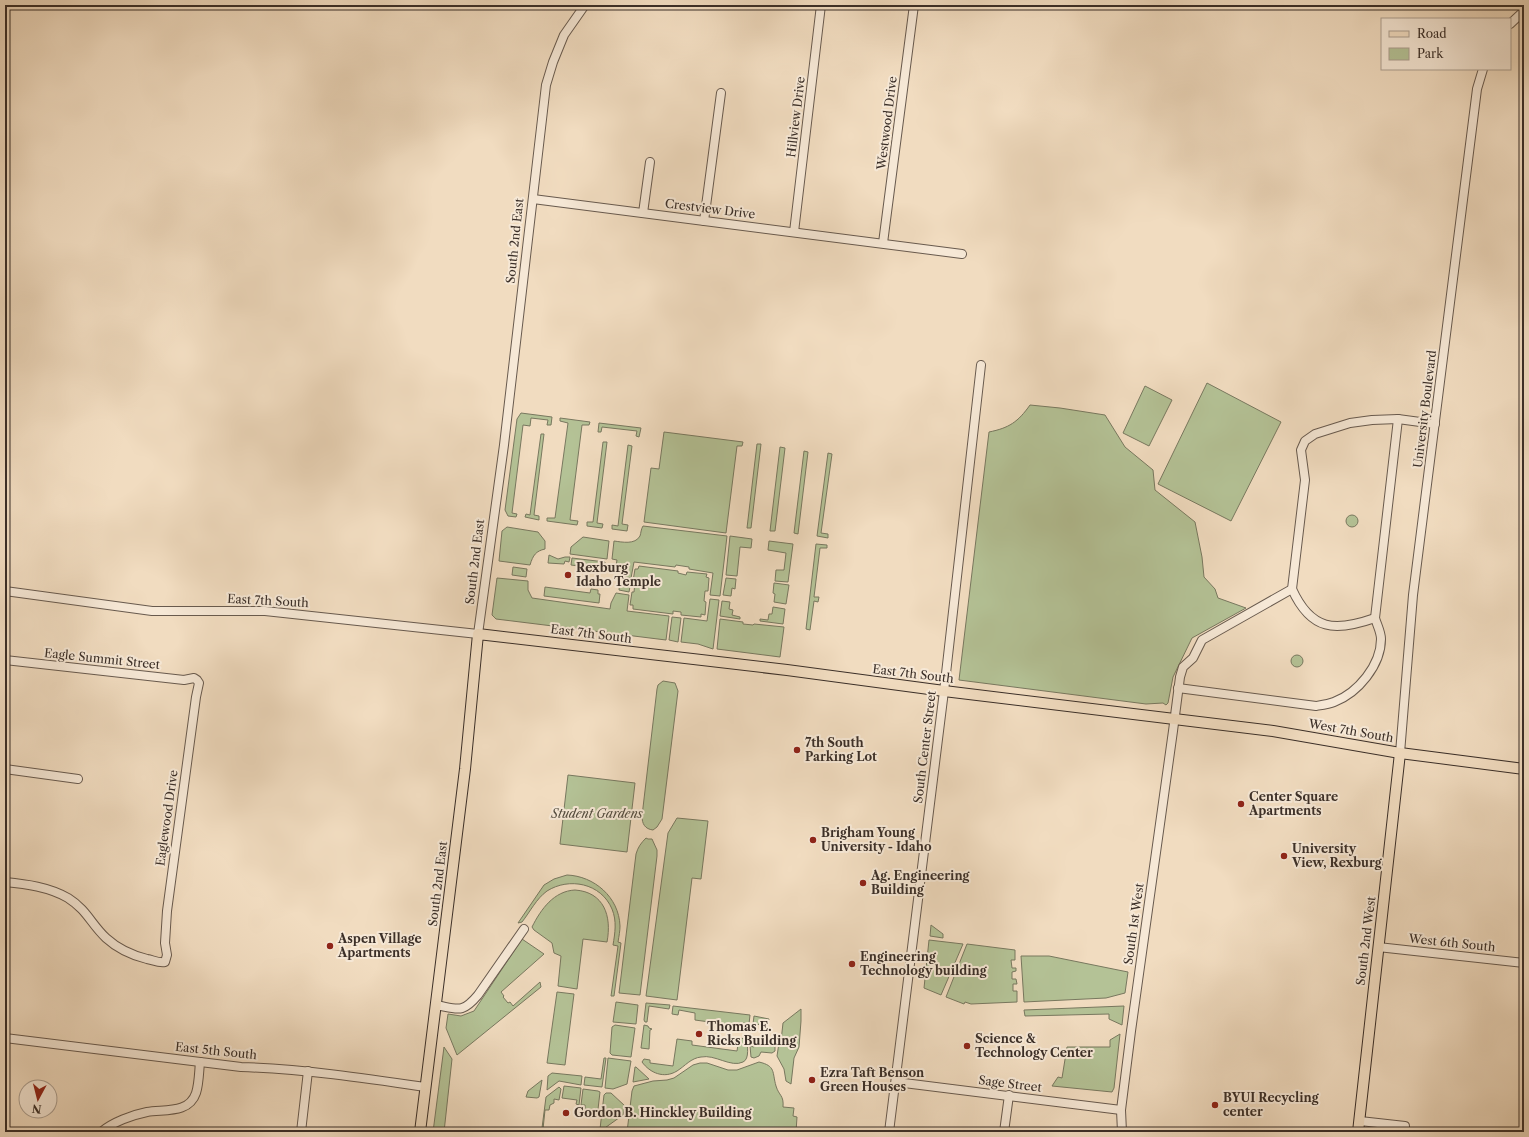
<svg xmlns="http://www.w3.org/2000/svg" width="1529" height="1137" font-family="'Libre Caslon Text',serif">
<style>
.green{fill:#b4c296;stroke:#78785f}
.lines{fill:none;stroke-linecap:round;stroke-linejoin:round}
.minor-casing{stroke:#685a4e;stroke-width:10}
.major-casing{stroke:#3b2f28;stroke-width:12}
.minor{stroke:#f6e8d6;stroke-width:8}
.major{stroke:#f1dcc0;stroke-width:10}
.poi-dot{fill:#8f2418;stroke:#f6e8d6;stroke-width:1.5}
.labels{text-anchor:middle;stroke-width:4;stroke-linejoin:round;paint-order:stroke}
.street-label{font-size:12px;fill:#3b2f28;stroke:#f6e8d6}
.poi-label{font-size:12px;font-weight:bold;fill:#3b2f28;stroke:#f6e8d6;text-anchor:start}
.park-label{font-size:12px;font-style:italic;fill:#534c3e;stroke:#f6e8d6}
</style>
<rect width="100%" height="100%" fill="#f1dcc0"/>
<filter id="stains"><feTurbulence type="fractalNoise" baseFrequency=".005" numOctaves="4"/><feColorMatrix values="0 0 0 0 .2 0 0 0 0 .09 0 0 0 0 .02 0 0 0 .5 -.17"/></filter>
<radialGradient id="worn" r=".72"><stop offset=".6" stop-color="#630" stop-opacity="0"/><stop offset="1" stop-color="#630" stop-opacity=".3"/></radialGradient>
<g class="green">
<polygon points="1207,383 1281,422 1231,521 1158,484"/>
<polygon points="1145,386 1172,400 1149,446 1123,433"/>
<path d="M1030 405 1060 408 1105 415 1125 447 1153 470 1155 490 1195 522 1202 557 1204 577 1215 589 1218 598 1246 608 1192 638 1173 677 1168 703 1166 705 1163 703 1146 704 959 680 989 432C1009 428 1018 422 1030 405Z"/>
<polygon points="521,413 552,417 551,425 547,425 548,420 531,418 530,426 523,425 512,513 517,514 516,517 508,516 505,510 517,419"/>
<polygon points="560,418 590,422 589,425 582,425 570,520 578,521 577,525 547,521 547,518 555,518 568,423 560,421"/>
<polygon points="599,423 641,428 639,437 636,436 637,431 602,427 601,432 598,432"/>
<polygon points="664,432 743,442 742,446 737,446 726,533 644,522 651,468 659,469"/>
<polygon points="541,434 544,434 534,515 539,516 539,520 525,517 526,514 530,515"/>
<polygon points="603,442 607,442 597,523 603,524 602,528 587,526 587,522 593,522"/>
<polygon points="757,444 761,444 751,528 747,528"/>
<polygon points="628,445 632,446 622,524 628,525 627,531 612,529 612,525 618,526"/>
<polygon points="780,447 785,448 775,531 770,531"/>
<polygon points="804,451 808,452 798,534 794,533"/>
<polygon points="828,453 832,454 821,533 828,534 828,538 817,536"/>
<circle cx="1352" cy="521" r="6"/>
<path d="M643 526 727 536 720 596 710 595 713 573 689 569V567L676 565 675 567 634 562 631 578 618 576 616 566 617 560 612 559 614 541C622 542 635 545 640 536 641 533 641 529 643 526Z"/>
<path d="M507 527 538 532 545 541V549C536 551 533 555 530 565L499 561 502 531Z"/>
<polygon points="730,536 752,539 751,548 740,547 737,576 726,575"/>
<polygon points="583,537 609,541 607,559 570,554 571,547"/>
<polygon points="769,541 793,544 788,582 775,581 776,570 784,570 786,553 768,550"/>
<polygon points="816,544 827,545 827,548 820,548 814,597 819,597 818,602 814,601 810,630 806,629"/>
<polygon points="549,555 558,559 565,557 570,557 569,562 565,561 564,564 548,563"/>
<polygon points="572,558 605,562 603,571 594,569 594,568 571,565"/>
<polygon points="639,566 678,571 678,573 686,575 687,572 707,574 706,577 709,578 708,591 705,591 704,601 706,602 705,615 701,614 701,617 681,615 681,612 673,611 673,614 633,609 633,605 630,605 632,592 634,592 635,582 633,581 635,569 638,569"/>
<polygon points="513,567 527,569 526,577 512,575"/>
<polygon points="497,578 528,581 528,590 532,598 610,609 611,603 616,593 629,595 627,611 669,616 666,640 496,619 492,615"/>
<polygon points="726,578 736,579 735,589 732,588 731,596 723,595"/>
<polygon points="620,580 631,581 629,592 619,590"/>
<polygon points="774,583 789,585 786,604 774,602 775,594 773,593"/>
<polygon points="545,587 590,593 591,589 598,590 598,594 600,594 599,603 544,596"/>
<polygon points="710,599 719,600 713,649 698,644 681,642 684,618 707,621"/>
<polygon points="722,601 730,602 729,609 733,610 732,615 740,617 740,619 720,616"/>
<polygon points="773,607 785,609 783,624 760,621 760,619 768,620 769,614 772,614"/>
<polygon points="672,617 681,618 678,642 669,640"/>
<polygon points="720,619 743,622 743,624 753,625 754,624 784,627 780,657 717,649"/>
<circle cx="1297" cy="661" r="6"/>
<path d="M663 681 675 683 678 691 662 819 657 827 653 830C645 829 642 824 642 816L657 689 658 685Z"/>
<polygon points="568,775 635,783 627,852 560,844"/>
<polygon points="677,818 708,821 701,879 692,878 677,1000 646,996 668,833"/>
<path d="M646 838 648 839H652L657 850V856L640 995 619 993 636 854C638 847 641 843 646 838Z"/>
<path d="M567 875C594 876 619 897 620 926 620 931 619 936 618 942L621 943 614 996H611L618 946 613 945C615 933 617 921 612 909 601 883 569 877 547 891 536 899 530 912 522 922L518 923 544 885 554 879Z"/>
<path d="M575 890C604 892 612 916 607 942L583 939 577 989 558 986 561 956 554 953 552 943 534 930 532 927C541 909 554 891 575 890Z"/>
<polygon points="931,925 943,934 943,938 930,936"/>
<polygon points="522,939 544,954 501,992 504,996 503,997 508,1003 510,1002 513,1006 540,982 541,987 457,1055 446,1028 448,1014 461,1016 474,1011"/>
<polygon points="929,940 963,944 941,995 924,988"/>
<polygon points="967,944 1015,950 1015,960 1011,960 1012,968 1016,968 1016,971 1012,972 1012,979 1016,979 1017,984 1013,984 1013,991 1017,991 1017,1002 971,1004 965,1002 964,1004 946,997"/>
<polygon points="1021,956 1049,956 1128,972 1125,993 1106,998 1024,1002"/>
<polygon points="557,992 574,994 565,1065 547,1063"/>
<polygon points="616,1002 638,1005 636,1024 613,1022"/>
<polygon points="646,1003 670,1005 669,1009 649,1006 647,1022 645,1022 644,1020"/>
<polygon points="673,1006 750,1015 749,1024 743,1023 742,1028 739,1027 739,1026 695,1020 695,1013 679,1010 678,1015 672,1014"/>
<polygon points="1124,1006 1122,1025 1109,1019 1109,1014 1025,1016 1024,1010"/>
<polygon points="801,1009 801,1021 799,1047 794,1058 791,1084 786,1081 784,1069 777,1056 779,1043 781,1041 783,1023"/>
<polygon points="754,1016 769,1019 768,1022 765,1022 764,1025 753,1024"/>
<polygon points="615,1025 635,1028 631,1057 612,1055 610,1053 612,1027"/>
<polygon points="644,1025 648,1026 649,1028 652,1029 650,1030 649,1049 641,1048"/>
<polygon points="1120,1034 1114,1088 1112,1092 1052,1086 1058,1077 1062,1078 1067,1047 1110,1047 1110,1040"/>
<path d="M739 1038 747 1039C747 1045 750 1059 743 1062 731 1068 715 1054 701 1057 691 1058 685 1066 677 1071 664 1079 650 1073 642 1062L644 1059 650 1060V1063L673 1066 677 1039 692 1041V1045L737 1051Z"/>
<polygon points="755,1040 775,1042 775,1051 772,1053 761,1052 759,1056 754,1058 751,1057 750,1046 754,1047"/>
<polygon points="444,1047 452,1059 444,1132 433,1132"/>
<polygon points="604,1058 606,1058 602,1087 584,1085 585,1077 601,1079"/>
<polygon points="608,1058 631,1061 627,1084 613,1089 605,1088"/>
<path d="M759 1062C776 1066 772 1072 776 1086 779 1096 784 1095 783 1107L794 1108 793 1116 797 1117 796 1132H627L632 1091 634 1086 653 1081 667 1080 674 1078 693 1065 700 1063H707L728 1070H737Z"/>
<polygon points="635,1067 636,1067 649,1079 633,1082"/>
<polygon points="552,1073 582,1076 581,1085 559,1081 547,1090 548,1076"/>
<polygon points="542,1080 539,1097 537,1098 526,1097 528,1091"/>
<polygon points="564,1086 581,1088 579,1105 576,1104 577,1100 562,1098"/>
<polygon points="559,1087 561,1089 559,1100 554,1099 554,1103 550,1105 549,1110 545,1110 543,1129 542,1128 546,1097"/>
<polygon points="583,1089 598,1091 600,1092 597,1118 587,1115 588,1109 585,1109 585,1105 581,1105"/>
<polygon points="606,1093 611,1093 625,1106 623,1115 602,1130 600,1129 604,1095"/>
</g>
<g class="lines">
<defs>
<g id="minor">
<polyline points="1510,24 1524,11"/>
<polyline points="533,199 962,254"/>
<polyline points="643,213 650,162"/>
<polyline points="704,221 721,93"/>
<polyline points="794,232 821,5"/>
<polyline points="883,243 914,5"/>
<path d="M1292 589C1311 631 1335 632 1375 618"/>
<polyline points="5,591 152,611 265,611 478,634 504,445 546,85 553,62 564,35 585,5"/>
<path d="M5 660 184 680 194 678 197 680 199 683 196 697 167 911 165 943 167 955 165 962C158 963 153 960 147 959 131 955 118 949 106 938 91 924 87 910 68 898 49 887 26 884 5 882"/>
<path d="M1178 688 1316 706C1322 705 1329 704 1334 702 1358 693 1381 665 1381 639 1381 632 1377 625 1375 618L1398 419"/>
<polyline points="1400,753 1413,595 1477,89 1483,69"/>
<polyline points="5,769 78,779"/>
<polyline points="1378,947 1524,963"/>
<path d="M436 1005C458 1009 462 1014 478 995L524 929"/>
<path d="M5 1038 241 1067C303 1069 364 1078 425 1087"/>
<polyline points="896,1082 1121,1110"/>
<polyline points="1360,1121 1405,1126 1405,1132"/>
<path d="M101 1132C113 1122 132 1115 147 1112 164 1109 189 1114 196 1093 199 1084 199 1072 200 1062"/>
<polyline points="301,1132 308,1071"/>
<polyline points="889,1132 944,691 981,365"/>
<polyline points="1004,1132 1009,1095"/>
<polyline points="1122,1132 1121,1110 1131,1031 1173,731 1180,677 1183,667 1193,658 1202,640 1292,589 1305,480 1301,450 1305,441 1315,434 1350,423 1372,420 1398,419 1435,424"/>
</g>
<g id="major">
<polyline points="420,1132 465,769 478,634 787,670 944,691 1273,731 1400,753 1524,769"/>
<polyline points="1358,1132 1400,753"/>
</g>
</defs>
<use href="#minor" class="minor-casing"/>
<use href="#major" class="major-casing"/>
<use href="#minor" class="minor"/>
<use href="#major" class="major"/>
</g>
<g class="poi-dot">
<circle cx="568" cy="575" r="4"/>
<circle cx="797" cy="750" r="4"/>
<circle cx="1241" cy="804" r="4"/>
<circle cx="813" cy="840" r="4"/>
<circle cx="1284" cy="856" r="4"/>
<circle cx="863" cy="883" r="4"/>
<circle cx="330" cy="946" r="4"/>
<circle cx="852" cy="964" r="4"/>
<circle cx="699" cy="1034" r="4"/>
<circle cx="967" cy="1046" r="4"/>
<circle cx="812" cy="1080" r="4"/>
<circle cx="1215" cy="1105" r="4"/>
<circle cx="566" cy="1113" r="4"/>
</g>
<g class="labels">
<g class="street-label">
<text transform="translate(796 117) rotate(-83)" y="4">Hillview Drive</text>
<text transform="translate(887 123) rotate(-83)" y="4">Westwood Drive</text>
<text transform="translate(710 209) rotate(7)" y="4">Crestview Drive</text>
<text transform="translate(515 241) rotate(-84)" y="4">South 2nd East</text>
<text transform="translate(1425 409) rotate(-83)" y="4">University Boulevard</text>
<text transform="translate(475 562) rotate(-83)" y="4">South 2nd East</text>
<text transform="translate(268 601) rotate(3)" y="4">East 7th South</text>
<text transform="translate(591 634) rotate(7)" y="4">East 7th South</text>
<text transform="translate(102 659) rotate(6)" y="4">Eagle Summit Street</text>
<text transform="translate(913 674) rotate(7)" y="4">East 7th South</text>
<text transform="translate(1351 731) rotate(10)" y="4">West 7th South</text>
<text transform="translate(925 747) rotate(-83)" y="4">South Center Street</text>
<text transform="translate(167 818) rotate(-82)" y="4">Eaglewood Drive</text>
<text transform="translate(438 884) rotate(-83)" y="4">South 2nd East</text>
<text transform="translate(1134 924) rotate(-82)" y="4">South 1st West</text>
<text transform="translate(1366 941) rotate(-83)" y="4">South 2nd West</text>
<text transform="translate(1452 943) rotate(6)" y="4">West 6th South</text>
<text transform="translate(216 1051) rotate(6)" y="4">East 5th South</text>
<text transform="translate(1010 1084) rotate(7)" y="4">Sage Street</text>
</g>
<g class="poi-label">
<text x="576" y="572">Rexburg<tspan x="576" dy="14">Idaho Temple</tspan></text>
<text x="805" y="747">7th South<tspan x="805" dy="14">Parking Lot</tspan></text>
<text x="1249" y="801">Center Square<tspan x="1249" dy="14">Apartments</tspan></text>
<text x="821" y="837">Brigham Young<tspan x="821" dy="14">University - Idaho</tspan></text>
<text x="1292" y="853">University<tspan x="1292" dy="14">View, Rexburg</tspan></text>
<text x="871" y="880">Ag. Engineering<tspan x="871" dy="14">Building</tspan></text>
<text x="338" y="943">Aspen Village<tspan x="338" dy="14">Apartments</tspan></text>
<text x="860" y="961">Engineering<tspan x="860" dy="14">Technology building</tspan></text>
<text x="707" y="1031">Thomas E.<tspan x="707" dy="14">Ricks Building</tspan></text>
<text x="975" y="1043">Science &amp;<tspan x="975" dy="14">Technology Center</tspan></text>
<text x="820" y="1077">Ezra Taft Benson<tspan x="820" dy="14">Green Houses</tspan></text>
<text x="1223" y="1102">BYUI Recycling<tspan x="1223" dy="14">center</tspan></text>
<text x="574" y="1117">Gordon B. Hinckley Building</text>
</g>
<g class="park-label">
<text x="597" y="818">Student Gardens</text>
</g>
</g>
<rect width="1529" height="1137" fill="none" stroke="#f1dcc0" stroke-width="20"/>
<rect x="6" y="6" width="1517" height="1125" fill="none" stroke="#3b2f28" stroke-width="2"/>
<rect x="10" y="10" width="1509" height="1117" fill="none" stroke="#3b2f28"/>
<rect x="1381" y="18" width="130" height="52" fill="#f6e8d6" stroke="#ab9e90"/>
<rect x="1389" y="31" width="20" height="6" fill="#f1dcc0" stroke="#ab9e90"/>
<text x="1417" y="38" font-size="12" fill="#3b2f28">Road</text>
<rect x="1389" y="48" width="20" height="12" fill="#b4c296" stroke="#ab9e90"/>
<text x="1417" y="58" font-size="12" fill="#3b2f28">Park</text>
<g transform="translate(38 1099) rotate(187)"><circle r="19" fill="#f6e8d6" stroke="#ab9e90"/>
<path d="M0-3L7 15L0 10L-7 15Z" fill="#8f2418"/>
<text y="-6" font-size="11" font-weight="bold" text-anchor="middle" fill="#3b2f28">N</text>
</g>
<rect width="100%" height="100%" filter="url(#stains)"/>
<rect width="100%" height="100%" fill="url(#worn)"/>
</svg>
